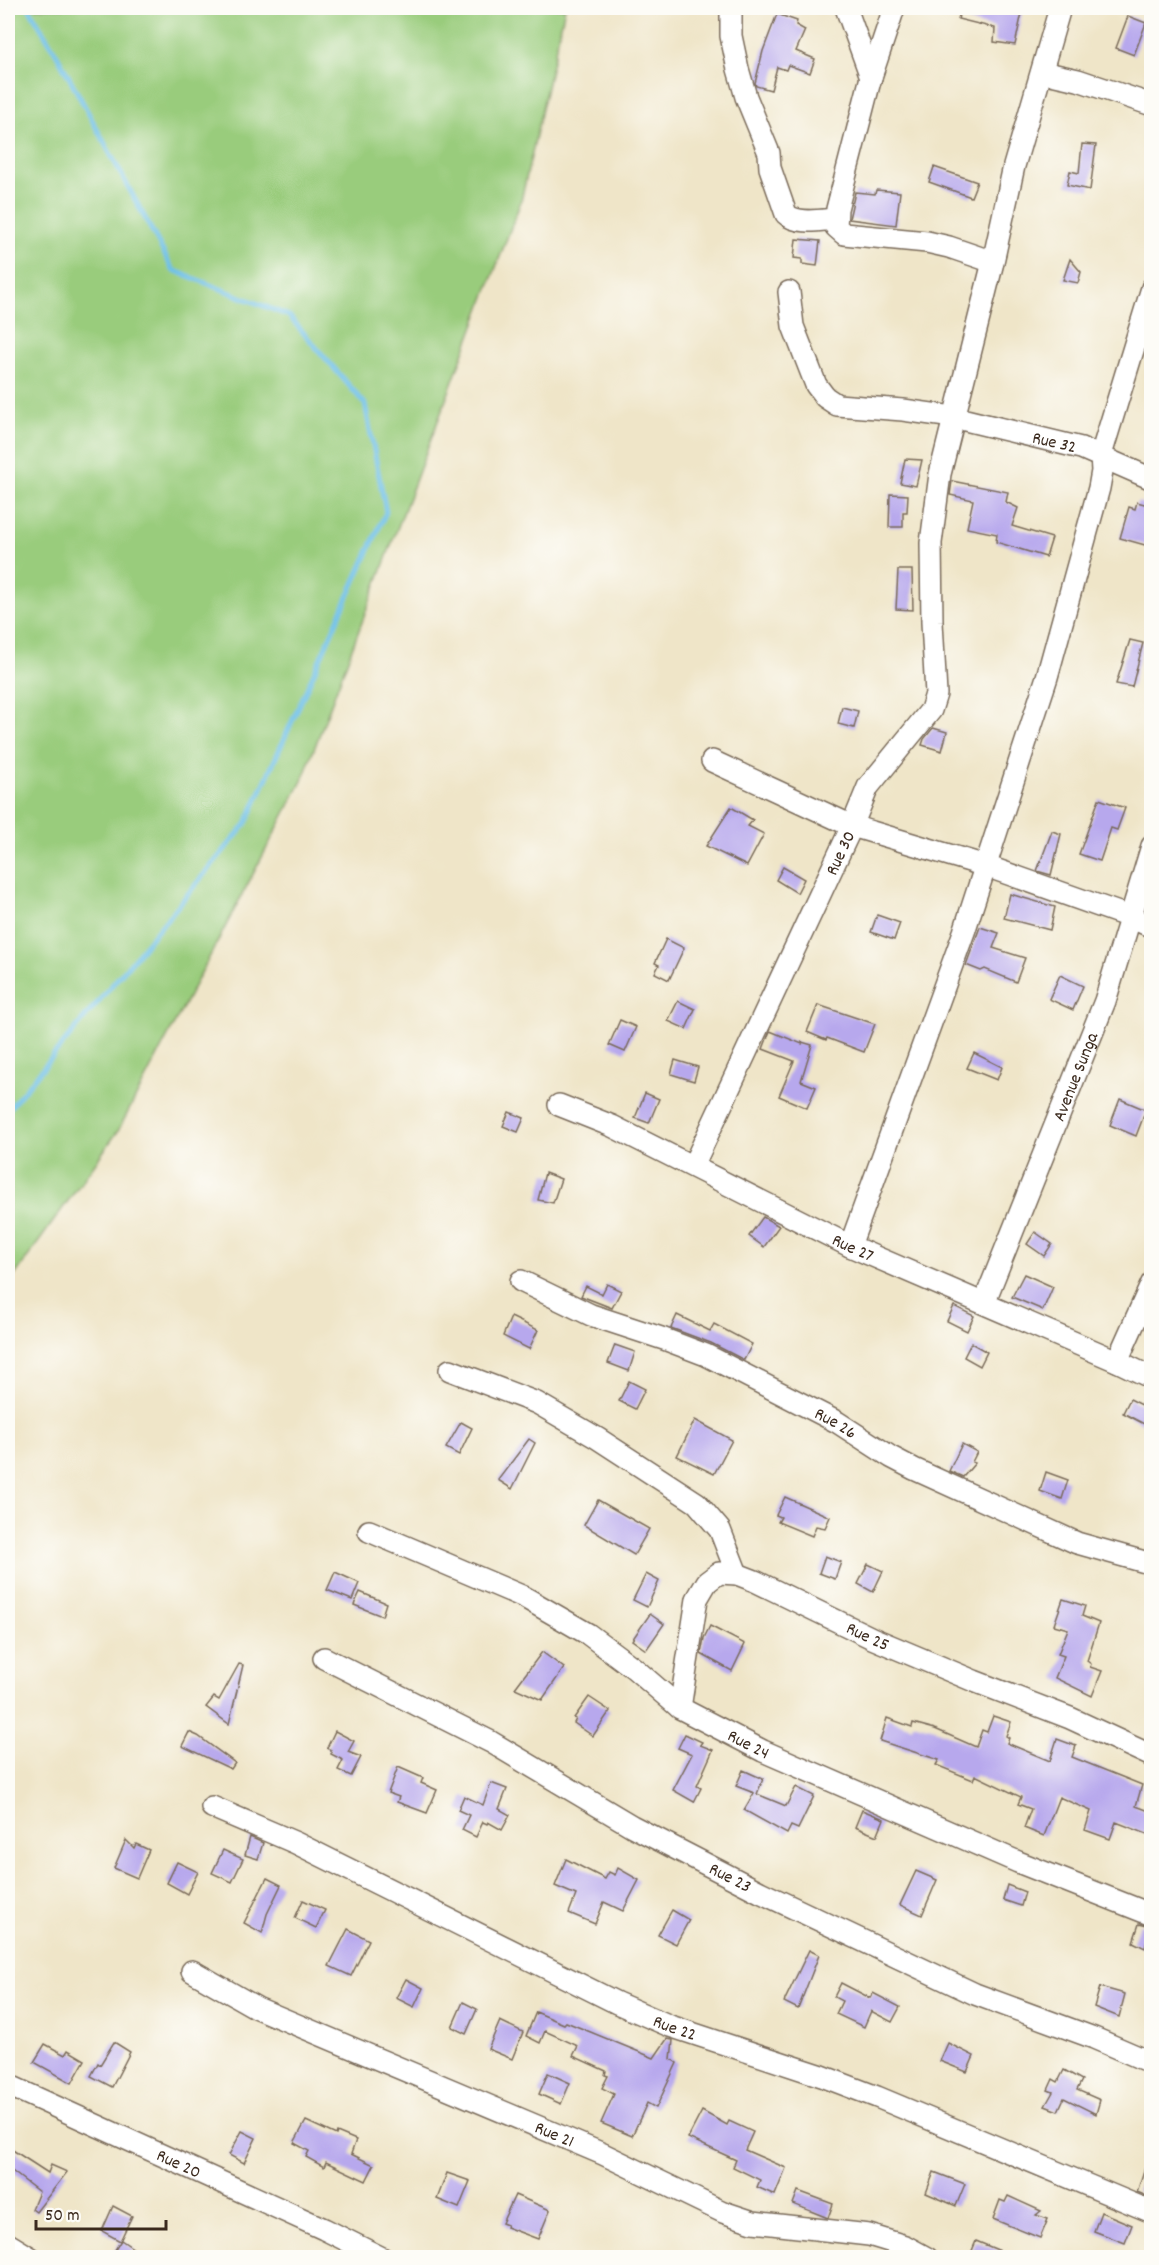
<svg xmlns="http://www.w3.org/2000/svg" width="1159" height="2265" font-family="Dekko,sans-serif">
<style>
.green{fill:#99cc7c;stroke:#6a7b4d;stroke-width:1.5}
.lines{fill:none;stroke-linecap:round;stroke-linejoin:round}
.stream{stroke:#6cbfe8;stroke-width:5}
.building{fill:#b7a8ed}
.minor-casing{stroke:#7a6b5a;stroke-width:24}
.minor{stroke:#fff;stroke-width:21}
.labels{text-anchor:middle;stroke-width:4.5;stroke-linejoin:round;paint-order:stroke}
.street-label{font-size:18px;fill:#3b2a1e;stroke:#fdfcf7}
</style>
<rect width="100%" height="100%" fill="#fdfcf7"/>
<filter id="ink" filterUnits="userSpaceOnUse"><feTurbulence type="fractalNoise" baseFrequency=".0167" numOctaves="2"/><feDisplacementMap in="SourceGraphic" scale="12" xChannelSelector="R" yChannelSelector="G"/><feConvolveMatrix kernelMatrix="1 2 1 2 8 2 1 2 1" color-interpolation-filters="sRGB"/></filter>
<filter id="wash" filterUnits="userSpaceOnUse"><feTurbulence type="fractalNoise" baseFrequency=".008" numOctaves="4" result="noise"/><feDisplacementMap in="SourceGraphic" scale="24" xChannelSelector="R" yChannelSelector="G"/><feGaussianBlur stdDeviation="1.35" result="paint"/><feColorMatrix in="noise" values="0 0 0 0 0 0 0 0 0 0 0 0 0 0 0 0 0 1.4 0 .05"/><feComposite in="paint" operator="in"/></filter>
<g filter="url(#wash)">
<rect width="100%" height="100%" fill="#efe5c8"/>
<polygon class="green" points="8,8 565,8 521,201 302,781 118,1131 8,1285"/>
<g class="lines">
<polyline class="stream" points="8,1110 246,824 386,512 365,404 289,316 173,270 57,55 29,8"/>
</g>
<g id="blocks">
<g class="building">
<polygon points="961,8 1023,8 1015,45 994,42 995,28 958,19"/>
<polygon points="777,14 797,21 796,25 805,30 796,51 815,59 810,73 788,65 786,70 777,67 771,90 756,86 755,83 763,51"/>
<polygon points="1128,16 1146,23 1134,55 1116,48"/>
<polygon points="1082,144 1096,145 1090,190 1067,185 1070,171 1079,173"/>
<polygon points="934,167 977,182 971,197 929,182"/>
<polygon points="876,190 900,192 896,225 849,219 855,192 875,194"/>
<polygon points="796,239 820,241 817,266 802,264 802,259 794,258"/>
<polygon points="1070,259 1081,272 1078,283 1063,280"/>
<polygon points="905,459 922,460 916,486 900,483"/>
<polygon points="952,481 1008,492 1006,502 1018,508 1012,526 1052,538 1046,557 996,542 997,534 967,528 973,500 950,495"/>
<polygon points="890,494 908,495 907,512 903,512 903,527 889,527"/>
<polygon points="1137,502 1152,506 1152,547 1120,538 1129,507 1135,509"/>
<polygon points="898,570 912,570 913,610 896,609"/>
<polygon points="1130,640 1143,643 1132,687 1116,684"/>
<polygon points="842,707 858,711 854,728 838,724"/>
<polygon points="933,728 947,732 942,751 922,745 924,739"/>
<polygon points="1099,799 1125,808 1117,830 1111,828 1100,861 1079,854"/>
<polygon points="731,807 753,820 748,826 764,834 747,866 706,846"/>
<polygon points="1052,831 1061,834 1051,875 1037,871"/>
<polygon points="783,867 804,879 797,893 776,880"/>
<polygon points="1010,894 1055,907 1050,930 1004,918"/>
<polygon points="877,915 900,923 894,940 871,932"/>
<polygon points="980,927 999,933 993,948 1025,958 1016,982 985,969 981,971 966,965"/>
<polygon points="666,939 684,948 669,980 655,973 659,965 655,963"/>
<polygon points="1060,975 1083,986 1073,1010 1049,999"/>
<polygon points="678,1001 695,1009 686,1029 668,1021"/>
<polygon points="818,1005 875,1024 864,1052 827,1038 826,1040 807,1032"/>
<polygon points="620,1020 636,1027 625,1052 609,1045"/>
<polygon points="770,1031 802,1044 802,1042 812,1045 801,1081 816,1087 807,1108 779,1096 794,1061 763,1049"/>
<polygon points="974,1053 1002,1067 997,1080 967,1068"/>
<polygon points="675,1060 698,1067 694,1081 671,1074"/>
<polygon points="645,1093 659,1099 649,1123 635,1118"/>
<polygon points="1120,1099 1146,1110 1136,1136 1110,1125"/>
<polygon points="509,1112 524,1118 518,1132 503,1126"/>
<polygon points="545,1173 561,1179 553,1203 538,1200"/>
<polygon points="763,1217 779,1226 764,1247 749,1236"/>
<polygon points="1035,1232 1052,1244 1044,1256 1027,1244"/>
<polygon points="1024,1274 1053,1287 1043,1310 1012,1297"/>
<polygon points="607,1284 621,1291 612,1308 581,1296 586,1286 602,1294"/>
<polygon points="954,1306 974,1316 967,1331 947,1321"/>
<polygon points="677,1315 710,1331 714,1324 752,1344 744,1360 711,1343 671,1328"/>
<polygon points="511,1317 538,1330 529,1349 503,1336"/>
<polygon points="971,1343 987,1352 980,1366 964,1357"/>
<polygon points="615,1345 635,1352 629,1371 608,1363"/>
<polygon points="629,1381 645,1389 635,1409 619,1401"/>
<polygon points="1130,1399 1152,1410 1146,1425 1123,1413"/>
<polygon points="695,1420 732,1440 714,1474 677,1456"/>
<polygon points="461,1422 472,1428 459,1455 446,1448"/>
<polygon points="529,1439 535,1443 512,1489 498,1480"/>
<polygon points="962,1444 977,1452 972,1462 975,1463 963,1477 949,1471"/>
<polygon points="1046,1472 1068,1480 1062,1499 1040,1491"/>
<polygon points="785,1497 830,1517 825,1528 816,1526 812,1536 778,1522 781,1517 776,1515"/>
<polygon points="598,1500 649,1529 634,1555 584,1525"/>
<polygon points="825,1556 841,1562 835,1579 819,1573"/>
<polygon points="868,1564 883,1571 873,1592 858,1584"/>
<polygon points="335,1572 359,1583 352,1600 327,1590"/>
<polygon points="646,1574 659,1581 647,1607 633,1600"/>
<polygon points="360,1592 386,1603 382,1616 354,1605"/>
<polygon points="1063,1599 1085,1606 1082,1616 1099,1623 1087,1661 1091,1664 1090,1667 1102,1671 1092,1696 1055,1678 1064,1656 1058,1654 1068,1629 1054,1625"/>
<polygon points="650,1614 664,1624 646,1650 632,1640"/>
<polygon points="710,1626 745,1644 732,1671 701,1654 704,1638"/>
<polygon points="542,1652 564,1668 542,1700 515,1688"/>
<polygon points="239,1664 243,1665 229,1724 206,1707 214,1697 219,1700"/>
<polygon points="589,1697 610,1711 593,1736 574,1723 576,1719 574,1718"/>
<polygon points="993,1716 1011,1722 1006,1736 1009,1738 1007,1743 1050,1761 1057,1739 1076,1746 1072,1757 1142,1785 1136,1806 1152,1812 1152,1836 1116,1822 1110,1839 1085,1830 1091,1811 1059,1797 1044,1836 1024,1828 1031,1809 1018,1804 1021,1797 975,1775 973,1780 936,1765 939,1760 880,1741 887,1718 912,1727 913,1723 935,1729 976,1747 982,1730 987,1732"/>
<polygon points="335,1731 354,1741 348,1752 361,1757 351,1776 338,1770 343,1760 331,1754 331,1750 327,1748"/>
<polygon points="189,1732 198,1736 235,1763 231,1769 182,1746"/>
<polygon points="685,1734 702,1742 700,1745 713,1750 697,1786 701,1788 694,1802 673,1790 692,1754 678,1748"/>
<polygon points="398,1767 423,1778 421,1783 437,1790 427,1813 397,1802 399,1797 388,1793"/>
<polygon points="743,1770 763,1779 757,1794 786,1806 796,1787 814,1796 798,1829 791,1826 787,1834 744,1810 754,1793 736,1786"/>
<polygon points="491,1783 507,1789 499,1809 510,1815 502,1830 488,1822 487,1824 483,1822 476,1837 462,1830 469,1815 458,1810 464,1796 483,1805"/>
<polygon points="862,1810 884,1819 877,1836 855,1827"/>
<polygon points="250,1837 263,1843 258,1859 245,1855"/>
<polygon points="126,1840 134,1848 136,1844 149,1850 137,1878 114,1868"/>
<polygon points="223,1850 243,1859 232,1882 212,1873"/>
<polygon points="566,1859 605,1879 609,1872 615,1875 618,1868 639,1880 623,1911 604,1902 595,1924 569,1913 576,1895 555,1886"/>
<polygon points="177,1862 198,1872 187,1894 167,1883"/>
<polygon points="916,1871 937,1880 922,1915 900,1905"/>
<polygon points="267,1878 281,1885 267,1914 262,1933 244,1923"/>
<polygon points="1007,1885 1025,1892 1021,1906 1003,1900"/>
<polygon points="303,1900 325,1910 316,1928 295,1918"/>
<polygon points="672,1910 689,1920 676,1944 658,1935"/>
<polygon points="1139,1924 1151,1927 1145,1948 1133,1942"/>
<polygon points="348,1929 369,1940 351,1976 329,1966"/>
<polygon points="809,1950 819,1955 798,2009 784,2002"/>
<polygon points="406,1979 423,1988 414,2007 396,1998"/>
<polygon points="841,1983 870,1998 873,1993 900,2007 892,2022 871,2011 864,2027 836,2014 842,2001 834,1997"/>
<polygon points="1100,1987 1125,1994 1119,2017 1094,2007"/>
<polygon points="463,2002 477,2009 466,2034 452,2027"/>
<polygon points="536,2012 564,2024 566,2022 654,2058 667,2039 673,2040 671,2059 677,2063 656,2108 647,2103 632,2136 601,2123 614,2094 602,2088 608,2076 605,2075 606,2071 573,2056 578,2046 545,2031 540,2043 526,2036"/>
<polygon points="500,2021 523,2032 512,2059 488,2049"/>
<polygon points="114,2042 130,2052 112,2087 91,2076 98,2063 100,2065"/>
<polygon points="948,2043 974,2056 967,2072 940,2061"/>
<polygon points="45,2044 65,2055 68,2050 85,2060 72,2083 34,2062"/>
<polygon points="1064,2070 1082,2080 1077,2090 1100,2100 1096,2114 1064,2098 1058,2111 1045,2106 1053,2092 1048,2090 1053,2079 1058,2082"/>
<polygon points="548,2073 570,2083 561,2104 539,2094"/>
<polygon points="702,2111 727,2125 729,2121 753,2132 745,2150 786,2168 775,2195 757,2187 760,2180 733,2167 736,2160 688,2138"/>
<polygon points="306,2121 336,2135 337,2132 356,2140 351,2154 374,2165 366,2181 326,2162 324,2167 306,2157 309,2151 294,2143"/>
<polygon points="242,2131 256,2138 244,2163 229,2155"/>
<polygon points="8,2147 48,2173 51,2165 67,2172 36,2212 32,2209 39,2192 8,2168"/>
<polygon points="1149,2155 1152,2155 1152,2191 1149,2197 1137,2192"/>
<polygon points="934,2172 965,2184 956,2206 926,2193"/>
<polygon points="447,2173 470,2181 459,2208 437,2199"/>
<polygon points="798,2191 833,2204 828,2218 793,2204"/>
<polygon points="515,2195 550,2210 538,2239 506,2227 507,2225 502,2223"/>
<polygon points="1008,2196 1041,2211 1036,2215 1048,2219 1040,2238 993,2219 1000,2200 1005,2202"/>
<polygon points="113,2206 132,2216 120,2241 102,2231"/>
<polygon points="1101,2212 1132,2225 1125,2243 1094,2231"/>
<polygon points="121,2240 134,2249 128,2258 110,2258"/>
<polygon points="976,2241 1015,2257 969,2258"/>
</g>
</g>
</g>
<g filter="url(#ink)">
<use href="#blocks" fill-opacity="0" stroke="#7a6b5a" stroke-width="1.5"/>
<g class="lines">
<defs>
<g id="minor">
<path d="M731 8V36L738 69 746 97 769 153 770 168 786 214C797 225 821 220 836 219"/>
<polyline points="846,8 871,77"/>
<polyline points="894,8 871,77 837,209 836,227 844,234 927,242 949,247 993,262"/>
<polyline points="1042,72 1078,80 1152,105"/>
<path id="s1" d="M789 292 793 326 816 385 825 397 837 405 903 410 953 417 1081 448 1152 479"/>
<polyline points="712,761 852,826 868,787 931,710 936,694 932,622 931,543 940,474 993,262 1014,166 1060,8"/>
<path id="s2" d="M559 1105 612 1126 850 1246 1117 1361 1152 1378"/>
<path id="s3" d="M693 1166 852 826 986 866 1130 917 1152 927"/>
<polyline points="850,1246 964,932 1047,677 1099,488 1102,471 1101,455 1152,288"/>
<path id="s4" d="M521 1281 591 1315 664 1339 706 1355 837 1422 891 1457 914 1469 1077 1543 1152 1564"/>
<path id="s5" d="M984 1303 1105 1001 1152 846"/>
<polyline points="1117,1361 1152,1283"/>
<polyline points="450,1370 537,1403 597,1438 697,1503 720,1530 737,1574"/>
<path id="s6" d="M369 1531 524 1597 588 1634 635 1669 680 1708 763 1751 1018 1862 1152 1915"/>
<path id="s7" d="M324 1658 491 1742 632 1826 760 1892 975 1994 1094 2038 1152 2063"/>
<path id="s8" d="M680 1708 697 1599 707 1582 719 1573 737 1574 755 1581 872 1638 974 1681 1070 1718 1152 1756"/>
<path id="s9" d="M212 1807 296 1843 617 2003 670 2026 822 2076 877 2097 1152 2212"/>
<path id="s10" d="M192 1971 257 2008 603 2154 723 2212 753 2222 869 2235 905 2246 927 2258"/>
<path id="s11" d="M8 2085 324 2229 382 2258"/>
<polyline points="8,2244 31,2258"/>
</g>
</defs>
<use href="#minor" class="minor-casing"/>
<use href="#minor" class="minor"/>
</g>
</g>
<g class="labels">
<g class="street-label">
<text dy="6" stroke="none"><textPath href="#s1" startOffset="348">Rue 32</textPath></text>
<text dy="6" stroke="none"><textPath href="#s3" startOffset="346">Rue 30</textPath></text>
<text dy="6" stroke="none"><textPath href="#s5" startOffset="244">Avenue Sunga</textPath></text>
<text dy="6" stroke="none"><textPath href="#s2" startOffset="327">Rue 27</textPath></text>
<text dy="6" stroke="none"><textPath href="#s4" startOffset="346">Rue 26</textPath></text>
<text dy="6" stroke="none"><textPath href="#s8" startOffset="308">Rue 25</textPath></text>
<text dy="6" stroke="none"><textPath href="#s6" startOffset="438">Rue 24</textPath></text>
<text dy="6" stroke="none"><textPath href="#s7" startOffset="462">Rue 23</textPath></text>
<text dy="6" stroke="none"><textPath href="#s9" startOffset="513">Rue 22</textPath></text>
<text dy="6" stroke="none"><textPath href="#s10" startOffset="398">Rue 21</textPath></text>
<text dy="6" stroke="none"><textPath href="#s11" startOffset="188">Rue 20</textPath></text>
</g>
</g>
<rect width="1159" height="2265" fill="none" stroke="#fdfcf7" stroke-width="30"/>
<path d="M36 2220v9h130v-9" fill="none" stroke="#3b2a1e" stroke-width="3"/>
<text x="45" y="2220" font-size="18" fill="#3b2a1e" stroke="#fdfcf7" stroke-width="4.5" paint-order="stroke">50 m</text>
</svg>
